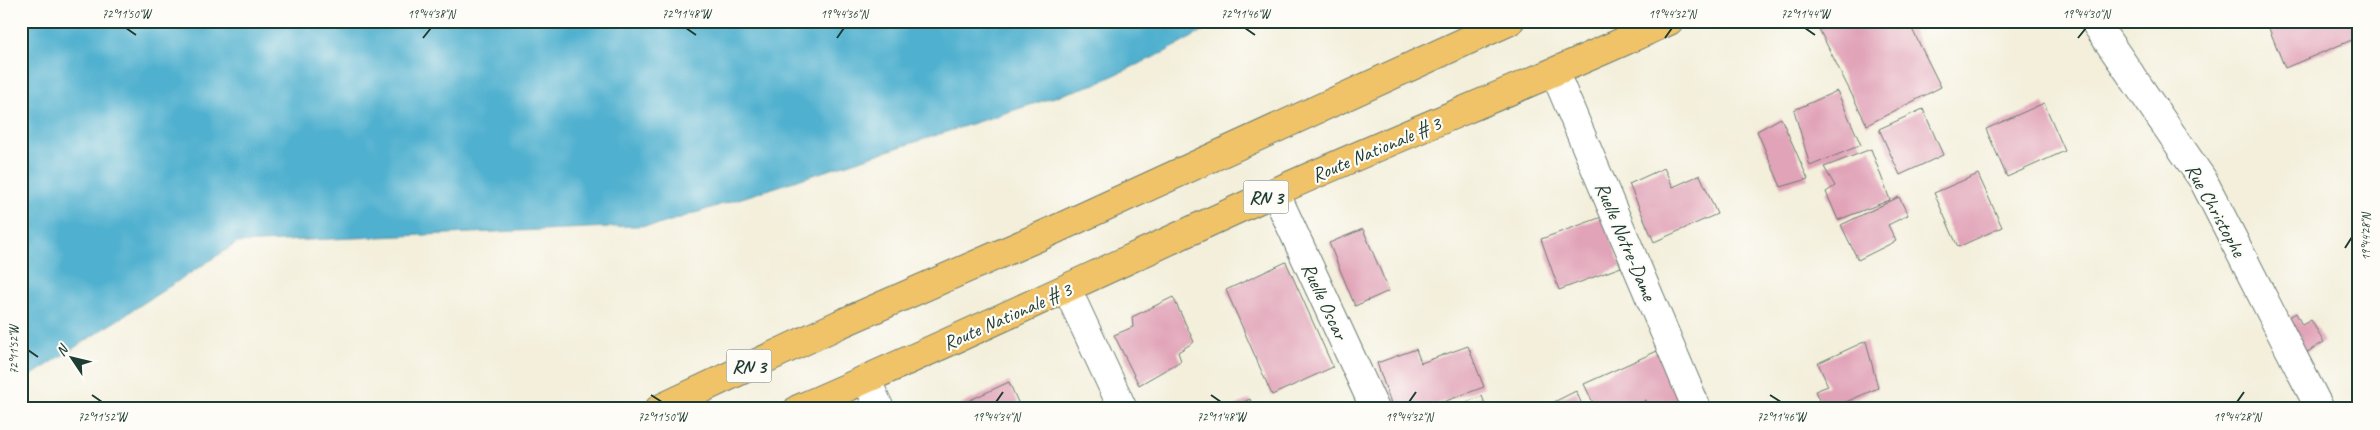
<svg xmlns="http://www.w3.org/2000/svg" width="2380" height="430" font-family="Caveat,sans-serif">
<style>
.water{fill:#50b0cf;stroke:#387682}
.building{fill:#e1a3b8}
.lines{fill:none;stroke-linecap:round;stroke-linejoin:round}
.minor-casing{stroke:#697b6e;stroke-width:30}
.major-casing{stroke:#697b6e;stroke-width:30}
.minor{stroke:#fff;stroke-width:28}
.major{stroke:#f1c369;stroke-width:28}
.ticks{fill:none;stroke:#1f3d34;stroke-width:2}
.labels{text-anchor:middle;stroke-width:4.5;stroke-linejoin:round;paint-order:stroke}
.shield{fill:#fdfcf7;stroke:#62766e;stroke-width:1}
.shield-label{font-size:19px;font-weight:bold;fill:#1f3d34}
.street-label{font-size:20px;fill:#1f3d34;stroke:#fdfcf7}
.neatline{fill:none;stroke:#1f3d34;stroke-width:2}
.ticks-label{font-size:12px;text-anchor:middle;fill:#1f3d34}
</style>
<rect width="100%" height="100%" fill="#fdfcf7"/>
<filter id="ink" filterUnits="userSpaceOnUse"><feTurbulence type="fractalNoise" baseFrequency=".02" numOctaves="2"/><feDisplacementMap in="SourceGraphic" scale="10" xChannelSelector="R" yChannelSelector="G"/><feConvolveMatrix kernelMatrix="1 2 1 2 8 2 1 2 1" color-interpolation-filters="sRGB"/></filter>
<filter id="wash" filterUnits="userSpaceOnUse"><feTurbulence type="fractalNoise" baseFrequency=".0096" numOctaves="4" result="noise"/><feDisplacementMap in="SourceGraphic" scale="20" xChannelSelector="R" yChannelSelector="G"/><feGaussianBlur stdDeviation="1.12" result="paint"/><feColorMatrix in="noise" values="0 0 0 0 0 0 0 0 0 0 0 0 0 0 0 0 0 1.4 0 .05"/><feComposite in="paint" operator="in"/></filter>
<g filter="url(#wash)">
<rect width="100%" height="100%" fill="#f3efdb"/>
<polygon class="water" points="21,21 1222,21 1165,52 1095,84 658,225 237,243 21,382"/>
<g id="blocks">
<g class="building">
<polygon points="1829,21 1908,21 1941,87 1867,125 1818,27"/>
<polygon points="2266,21 2357,21 2359,37 2285,68"/>
<polygon points="1837,91 1861,145 1810,166 1794,110"/>
<polygon points="2044,103 2065,151 2007,177 1986,129"/>
<polygon points="1923,109 1943,155 1900,175 1879,129"/>
<polygon points="1781,118 1808,179 1781,187 1757,131"/>
<polygon points="1871,149 1890,200 1838,220 1826,192 1835,186 1824,167"/>
<polygon points="2359,167 2359,180 2353,170"/>
<polygon points="1664,168 1673,187 1700,175 1717,214 1654,242 1629,184"/>
<polygon points="1978,174 2002,227 1958,247 1934,193"/>
<polygon points="1899,197 1908,215 1888,225 1896,241 1858,260 1841,225"/>
<polygon points="1602,217 1621,267 1559,290 1541,239"/>
<polygon points="1363,229 1389,291 1355,306 1329,243"/>
<polygon points="1286,262 1333,367 1272,395 1226,290"/>
<polygon points="1173,297 1194,342 1178,352 1181,361 1139,385 1114,335 1133,327 1132,317"/>
<polygon points="2296,313 2302,325 2311,320 2324,342 2304,354 2284,320"/>
<polygon points="1866,341 1878,388 1830,409 1823,409 1815,391 1828,386 1818,363"/>
<polygon points="1468,346 1484,387 1424,409 1393,409 1377,363 1416,349 1421,363"/>
<polygon points="1666,347 1693,401 1678,409 1651,409 1646,400 1630,409 1596,409 1584,384"/>
<polygon points="1009,382 1021,409 956,409 955,407"/>
<polygon points="1576,391 1584,409 1540,409"/>
<polygon points="1482,396 1487,409 1448,409"/>
<polygon points="1250,399 1254,409 1229,409"/>
</g>
</g>
</g>
<g filter="url(#ink)">
<use href="#blocks" fill-opacity="0" stroke="#697b6e" stroke-width="1"/>
<g class="lines">
<defs>
<g id="minor">
<polyline points="2094,21 2203,180 2320,409"/>
<polyline points="1555,73 1697,409"/>
<polyline points="1275,192 1375,409"/>
<polyline points="1067,289 1123,409"/>
<polyline points="866,379 880,409"/>
</g>
<g id="major">
<polyline points="659,409 840,324 1041,236 1510,21"/>
<path d="M798 409C958 340 1115 265 1273 193 1404 134 1538 81 1669 21"/>
</g>
</defs>
<use href="#minor" class="minor-casing"/>
<use href="#major" class="major-casing"/>
<use href="#minor" class="minor"/>
<use href="#major" class="major"/>
</g>
</g>
<path class="ticks" d="M126 28 136 35M686 28 696 35M1245 28 1255 35M1805 28 1815 35M423 38 431 28M837 38 844 28M1665 38 1672 28M2078 38 2086 28M2345 248 2352 237M28 350 38 357M92 395 102 402M651 395 662 402M1211 395 1221 402M1770 395 1781 402M996 402 1003 392M1409 402 1416 392M2237 402 2244 392"/>
<g class="labels">
<g class="shield">
<rect x="1243.5" y="180.5" width="45" height="33" rx="4"/>
<rect x="726.5" y="349.5" width="45" height="33" rx="4"/>
</g>
<g class="shield-label">
<text x="1266" y="204">RN 3</text>
<text x="749" y="373">RN 3</text>
</g>
<g class="street-label">
<text transform="translate(1376 149) rotate(-23)" y="7">Route Nationale # 3</text>
<text transform="translate(2216 210) rotate(61)" y="7">Rue Christophe</text>
<text transform="translate(1626 241) rotate(67)" y="7">Ruelle Notre-Dame</text>
<text transform="translate(1325 301) rotate(65)" y="7">Ruelle Oscar</text>
<text transform="translate(1007 316) rotate(-24)" y="7">Route Nationale # 3</text>
</g>
</g>
<rect width="2380" height="430" fill="none" stroke="#fdfcf7" stroke-width="55"/>
<g transform="translate(72 358) rotate(305)" stroke="#fdfcf7" stroke-width="4" paint-order="stroke">
<path d="M0-4L9 19L0 12L-9 19Z" fill="#1f3d34"/>
<text y="-8" font-size="14" font-weight="bold" text-anchor="middle" fill="#1f3d34">N</text>
</g>
<rect x="28" y="28" width="2324" height="374" class="neatline"/>
<g class="ticks-label">
<text x="126" y="18">72°11'50"W</text>
<text x="431" y="18">19°44'38"N</text>
<text x="686" y="18">72°11'48"W</text>
<text x="844" y="18">19°44'36"N</text>
<text x="1245" y="18">72°11'46"W</text>
<text x="1672" y="18">19°44'32"N</text>
<text x="1805" y="18">72°11'44"W</text>
<text x="2086" y="18">19°44'30"N</text>
<text transform="translate(2366 237) rotate(-90)" y="4">19°44'28"N</text>
<text transform="translate(14 350) rotate(-90)" y="4">72°11'52"W</text>
<text x="102" y="421">72°11'52"W</text>
<text x="662" y="421">72°11'50"W</text>
<text x="996" y="421">19°44'34"N</text>
<text x="1221" y="421">72°11'48"W</text>
<text x="1409" y="421">19°44'32"N</text>
<text x="1781" y="421">72°11'46"W</text>
<text x="2237" y="421">19°44'28"N</text>
</g>
</svg>
